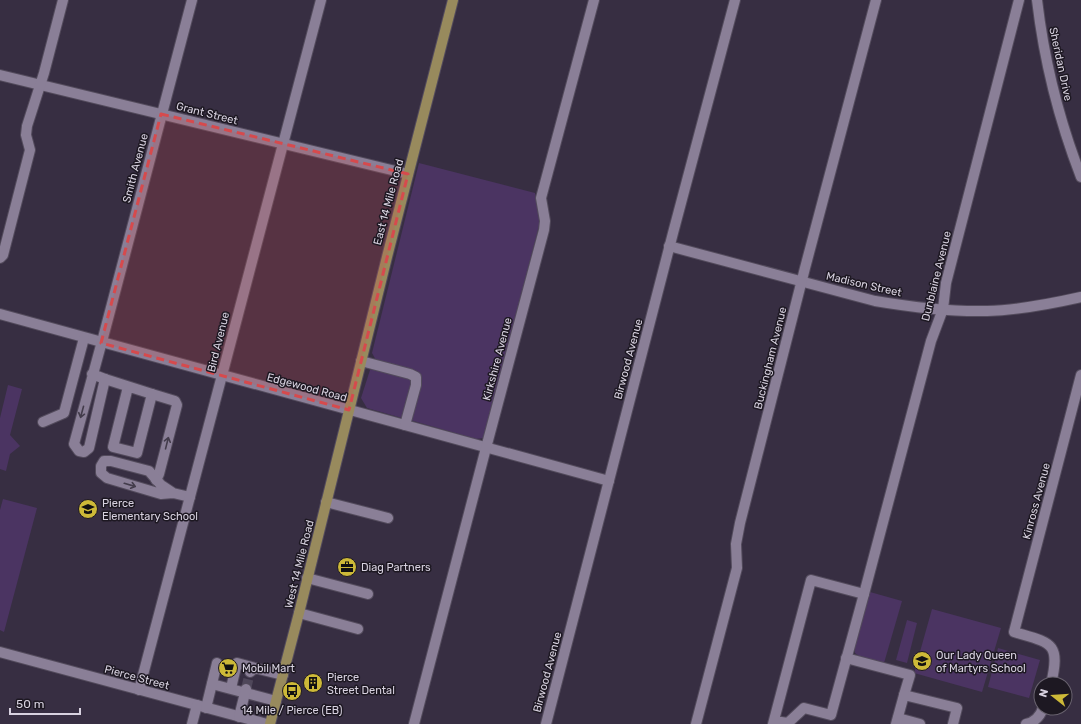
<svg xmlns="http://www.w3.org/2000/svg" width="1081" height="724" font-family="Rubik,sans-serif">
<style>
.green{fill:#4b3462}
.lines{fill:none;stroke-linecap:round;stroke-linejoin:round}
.minor-tunnel{stroke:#4f475a;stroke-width:10;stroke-dasharray:10 5;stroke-linecap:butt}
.minor-casing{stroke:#534b5c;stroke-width:12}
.major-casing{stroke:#534b5c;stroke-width:12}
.minor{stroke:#8a7f97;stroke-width:10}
.major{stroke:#988a5d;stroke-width:10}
.oneway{stroke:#433c4b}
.marked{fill:#d64a4d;fill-opacity:0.2;stroke:#d64a4d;stroke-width:3;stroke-dasharray:8 5;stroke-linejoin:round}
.labels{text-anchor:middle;stroke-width:3;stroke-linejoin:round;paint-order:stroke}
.street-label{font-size:11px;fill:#d8d2e0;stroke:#1d1822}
.poi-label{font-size:11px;fill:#d8d2e0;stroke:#1d1822;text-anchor:start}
</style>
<rect width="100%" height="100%" fill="#372e42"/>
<g class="green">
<polygon points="419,163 535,193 540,222 484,438 476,439 410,420 420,385 418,372 377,362 372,353"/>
<polygon points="374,368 407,376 412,381 404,413 402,418 367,408 361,398 370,370"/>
<polygon points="8,385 22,389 10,435 20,446 10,454 6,471 0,469 0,418"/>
<polygon points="3,499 37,508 4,632 0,630 0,510"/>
<polygon points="870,592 902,601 884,663 863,659 855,653 855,644"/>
<polygon points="932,609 1001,628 982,692 914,673"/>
<polygon points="907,620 917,623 907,663 896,660"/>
<polygon points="998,648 1040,660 1029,698 988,687"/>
</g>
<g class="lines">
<polyline class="minor-tunnel" points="246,689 250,672"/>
<defs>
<g id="minor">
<path d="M1037 0C1044 60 1059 120 1081 177"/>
<polyline points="0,75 408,174"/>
<path d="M669 246 875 301C911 307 951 312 987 311 1019 310 1050 304 1081 297"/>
<polyline points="0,258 3,255 30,150 26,135 27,126 44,73 63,0"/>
<polyline points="0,314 609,481"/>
<polyline points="361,361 410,374 416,377 416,385 405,425"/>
<polyline points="92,374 105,379 89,448 84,452 79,451 74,444 104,334 192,0"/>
<polyline points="105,379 152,394 137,453 113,447 128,387"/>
<polyline points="152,394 175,401 177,405 159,474 156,480"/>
<polyline points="43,422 64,413 84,338"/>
<polyline points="173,493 161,494 107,478 101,473 101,466 104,461 111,461 149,471 161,485 173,493 190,497"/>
<polyline points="326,502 388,518"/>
<polyline points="307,578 368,594"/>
<polyline points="864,594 931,341 943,309 946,283 1019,0"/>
<polyline points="299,613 358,629"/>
<polyline points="0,652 267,724"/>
<polyline points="846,658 910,675 904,695"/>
<polyline points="250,672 255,668 283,675"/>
<polyline points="212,684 276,701"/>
<path d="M1051 684C1061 642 1051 643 1014 632L1081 375"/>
<polyline points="231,688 237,663 255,668"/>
<polyline points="139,690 321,0"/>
<polyline points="206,708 217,663"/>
<polyline points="239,717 246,689"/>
<polyline points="898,718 920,724"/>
<polyline points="192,724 197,705"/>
<polyline points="414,724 486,448 544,230 545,221 541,198 594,0"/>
<polyline points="546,724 673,233 735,0"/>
<polyline points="696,724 737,568 736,544 740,523 805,268 876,0"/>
<polyline points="773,724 811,580 864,594 831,715 804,708 788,723 774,721"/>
<polyline points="896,724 904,695 957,708 953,724"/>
<path d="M1026 724C1035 722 1040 717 1043 708"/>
</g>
<polyline id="major" points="270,724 299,613 387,257 453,0"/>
</defs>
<use href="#minor" class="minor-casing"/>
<use href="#major" class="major-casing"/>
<use href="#minor" class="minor"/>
<use href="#major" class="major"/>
</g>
<defs><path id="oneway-shaft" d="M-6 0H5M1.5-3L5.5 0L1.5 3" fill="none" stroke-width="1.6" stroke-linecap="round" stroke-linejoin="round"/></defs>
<g class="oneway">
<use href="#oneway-shaft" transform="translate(82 412) rotate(105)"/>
<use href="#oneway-shaft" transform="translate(167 443) rotate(-76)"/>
<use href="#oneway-shaft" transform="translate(130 485) rotate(16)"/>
</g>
<path class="marked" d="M161 114 408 174 349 410 101 343Z"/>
<defs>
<symbol id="school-disc" viewBox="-11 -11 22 22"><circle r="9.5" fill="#cdb938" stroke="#1d1822"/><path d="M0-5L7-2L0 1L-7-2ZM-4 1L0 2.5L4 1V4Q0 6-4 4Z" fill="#111"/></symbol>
<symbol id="office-disc" viewBox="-11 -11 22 22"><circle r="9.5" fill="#cdb938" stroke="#1d1822"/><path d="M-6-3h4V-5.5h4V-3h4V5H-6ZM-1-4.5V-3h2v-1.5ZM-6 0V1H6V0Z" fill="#111"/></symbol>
<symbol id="supermarket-disc" viewBox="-11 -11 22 22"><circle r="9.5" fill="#cdb938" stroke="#1d1822"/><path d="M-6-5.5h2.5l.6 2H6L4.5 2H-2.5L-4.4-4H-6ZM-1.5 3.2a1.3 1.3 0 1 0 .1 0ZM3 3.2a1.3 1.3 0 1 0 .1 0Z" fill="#111"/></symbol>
<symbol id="building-disc" viewBox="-11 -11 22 22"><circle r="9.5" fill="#cdb938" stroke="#1d1822"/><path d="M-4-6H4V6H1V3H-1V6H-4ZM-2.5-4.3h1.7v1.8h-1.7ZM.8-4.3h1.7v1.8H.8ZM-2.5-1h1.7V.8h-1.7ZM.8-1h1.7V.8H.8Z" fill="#111"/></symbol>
<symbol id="bus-disc" viewBox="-11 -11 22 22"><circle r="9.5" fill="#cdb938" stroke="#1d1822"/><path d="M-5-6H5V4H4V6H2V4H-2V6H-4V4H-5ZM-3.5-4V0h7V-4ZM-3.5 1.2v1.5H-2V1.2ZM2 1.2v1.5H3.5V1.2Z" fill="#111"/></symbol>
</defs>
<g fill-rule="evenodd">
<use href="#school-disc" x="77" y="498" width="22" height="22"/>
<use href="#office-disc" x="336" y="556" width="22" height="22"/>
<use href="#school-disc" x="911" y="650" width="22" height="22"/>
<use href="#supermarket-disc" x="217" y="657" width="22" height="22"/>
<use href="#building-disc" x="302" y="672" width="22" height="22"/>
<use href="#bus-disc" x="281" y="680" width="22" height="22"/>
</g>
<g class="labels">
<g class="street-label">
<text transform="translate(1061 64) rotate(78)" y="4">Sheridan Drive</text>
<text transform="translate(207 113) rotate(14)" y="4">Grant Street</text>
<text transform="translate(135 168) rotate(-75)" y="4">Smith Avenue</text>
<text transform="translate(388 202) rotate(-75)" y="4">East 14 Mile Road</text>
<text transform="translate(936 276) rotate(-76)" y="4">Dunblaine Avenue</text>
<text transform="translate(864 284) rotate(13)" y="4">Madison Street</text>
<text transform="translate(218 342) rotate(-76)" y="4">Bird Avenue</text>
<text transform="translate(770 358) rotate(-76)" y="4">Buckingham Avenue</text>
<text transform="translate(497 359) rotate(-75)" y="4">Kirkshire Avenue</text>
<text transform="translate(628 359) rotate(-75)" y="4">Birwood Avenue</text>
<text transform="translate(307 387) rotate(15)" y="4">Edgewood Road</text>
<text transform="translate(1036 501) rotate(-75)" y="4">Kinross Avenue</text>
<text transform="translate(299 564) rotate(-76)" y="4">West 14 Mile Road</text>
<text transform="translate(547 672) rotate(-75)" y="4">Birwood Avenue</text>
<text transform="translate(137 677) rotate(15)" y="4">Pierce Street</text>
</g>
<g class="poi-label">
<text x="102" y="507">Pierce<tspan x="102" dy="13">Elementary School</tspan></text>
<text x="361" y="571">Diag Partners</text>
<text x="936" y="659">Our Lady Queen<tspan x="936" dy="13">of Martyrs School</tspan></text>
<text x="242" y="672">Mobil Mart</text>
<text x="327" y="681">Pierce<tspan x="327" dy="13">Street Dental</tspan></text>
<text x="292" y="714" text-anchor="middle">14 Mile / Pierce (EB)</text>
</g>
</g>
<g transform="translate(1053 696) rotate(287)"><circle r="19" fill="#1d1822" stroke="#68626e"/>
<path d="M0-3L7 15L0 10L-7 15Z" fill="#cdb938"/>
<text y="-6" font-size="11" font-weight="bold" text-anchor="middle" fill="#d8d2e0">N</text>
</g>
<path d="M10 708v6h70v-6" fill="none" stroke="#d8d2e0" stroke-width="2"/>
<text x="16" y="708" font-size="12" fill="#d8d2e0" stroke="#1d1822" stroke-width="3" paint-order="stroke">50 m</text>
</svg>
